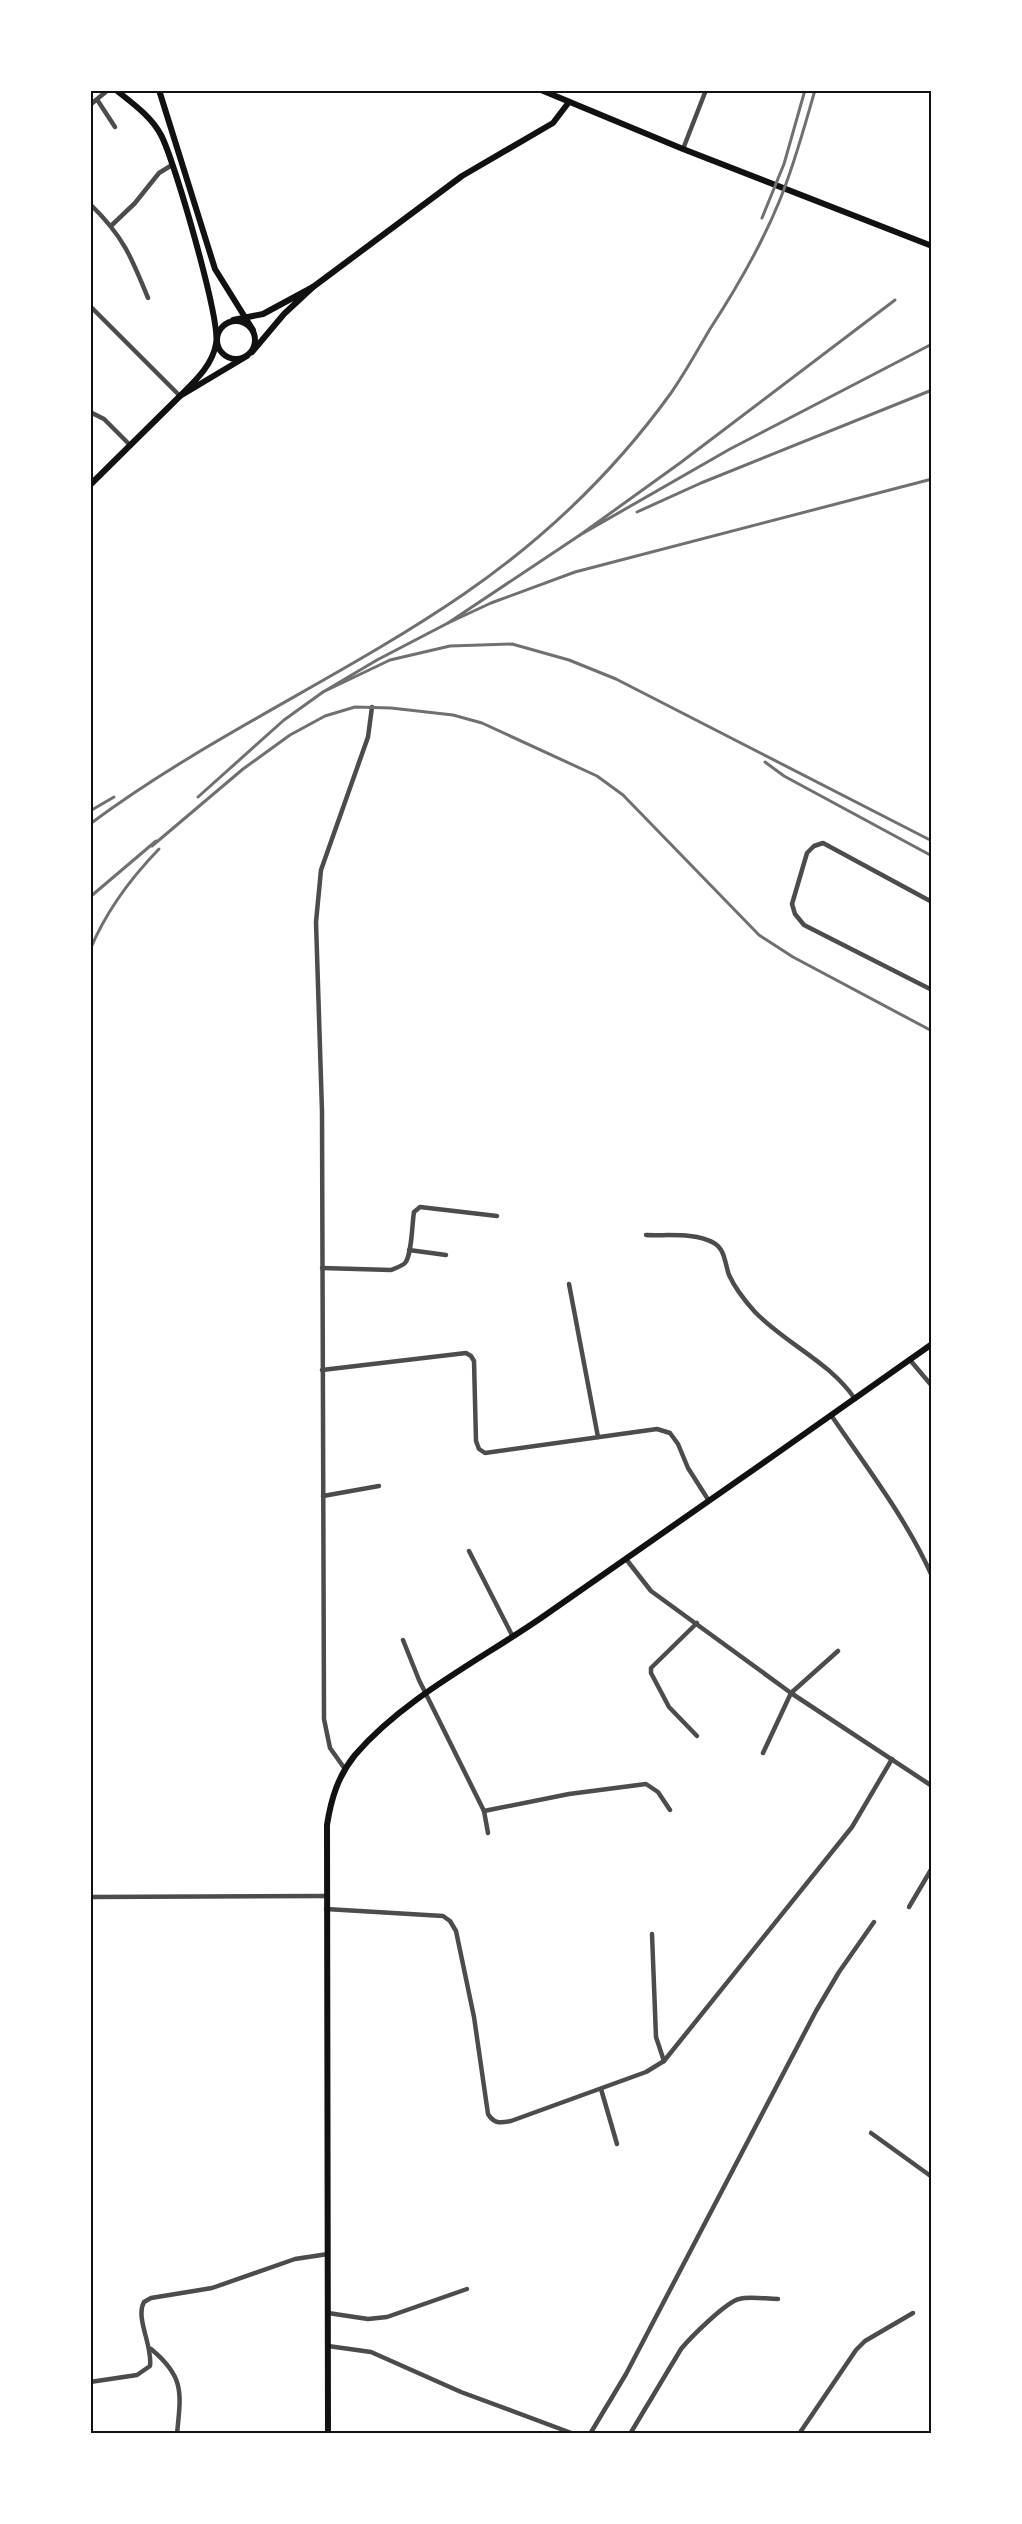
<svg xmlns="http://www.w3.org/2000/svg" width="1022" height="2524" font-family="'DM Sans',sans-serif">
<style>
.lines{fill:none;stroke-linecap:round;stroke-linejoin:round}
.minor{stroke:#4c4c4c;stroke-width:4.5}
.secondary{stroke:#111;stroke-width:6}
.rail{stroke:#707070;stroke-width:3}
.neatline{fill:none;stroke:#111;stroke-width:2}
</style>
<rect width="100%" height="100%" fill="#fff"/>
<g class="lines">
<g class="minor">
<polyline points="98,101 115,127"/>
<polyline points="90,105 108,90"/>
<polyline points="683,149 706,90"/>
<path d="M90 204C123 236 131 256 148 298"/>
<polyline points="112,225 135,203 159,173 172,165"/>
<polyline points="90,306 180,396"/>
<polyline points="90,412 104,419 130,445"/>
<polyline points="932,902 823,843 814,846 807,853 792,904 795,914 804,925 932,990"/>
<path d="M646 1235C666 1236 696 1232 714 1243 725 1249 725 1264 729 1275 735 1288 745 1301 755 1312 786 1344 830 1362 855 1399"/>
<polyline points="409,1250 446,1255"/>
<path d="M322 1268 391 1270C396 1268 402 1266 405 1263 412 1255 412 1223 414 1212L420 1207 497 1216"/>
<polyline points="569,1284 598,1437"/>
<polyline points="910,1360 932,1386"/>
<polyline points="322,1370 466,1353 471,1356 474,1361 476,1441 479,1449 485,1453 657,1429 670,1433 678,1444 688,1468 709,1501"/>
<path d="M831 1415C867 1468 906 1518 932 1576"/>
<polyline points="323,1496 379,1486"/>
<polyline points="469,1551 513,1637"/>
<polyline points="626,1559 651,1591 791,1693 932,1786"/>
<polyline points="697,1623 651,1668 651,1673 669,1707 697,1736"/>
<polyline points="403,1640 419,1680 484,1811 569,1794 646,1784 658,1792 670,1810"/>
<polyline points="763,1753 791,1693 838,1651"/>
<polyline points="345,1769 330,1748 324,1719 322,1111 316,922 321,870 368,737 372,707"/>
<polyline points="484,1811 488,1833"/>
<polyline points="90,1897 326,1896"/>
<polyline points="909,1907 932,1868"/>
<path d="M326 1909 443 1916 450 1921 456 1931 474 2017 488 2114C494 2124 500 2123 511 2121L646 2072 664 2061 852 1827 892 1759"/>
<polyline points="652,1934 656,2037 664,2061"/>
<polyline points="601,2089 617,2144"/>
<polyline points="871,2133 932,2177"/>
<polyline points="328,2313 368,2319 387,2317 467,2289"/>
<polyline points="328,2346 371,2352 461,2392 574,2434"/>
<path d="M151 2349C185 2377 181 2393 177 2434"/>
<path d="M90 2382 137 2375 150 2366C153 2346 135 2318 144 2302L151 2298 212 2288 295 2259 328 2254"/>
<polyline points="590,2434 626,2374 816,2011 839,1972 874,1922"/>
<path d="M630 2434 681 2349C690 2338 726 2302 739 2299 750 2296 766 2299 778 2299"/>
<polyline points="799,2434 856,2350 865,2341 913,2313"/>
</g>
<g class="secondary">
<path d="M116 90C132 103 151 116 161 135 174 159 221 321 216 344 212 366 195 381 180 396L247 356"/>
<polyline points="159,90 215,269 253,330"/>
<polyline points="541,90 683,149 932,246"/>
<polyline points="313,287 462,176 553,123 569,102"/>
<polyline points="233,320 263,314 313,287 284,314 252,352"/>
<circle cx="236" cy="340" r="19"/>
<polyline points="90,485 180,396"/>
<path d="M328 2434 327 1825C331 1799 338 1776 355 1755 404 1698 480 1660 541 1618 672 1527 802 1436 932 1344"/>
</g>
<g class="rail">
<polyline points="762,218 784,164 805,90"/>
<polyline points="895,300 680,463 580,535 730,449 932,344"/>
<polyline points="637,512 701,483 932,390"/>
<polyline points="580,535 448,623 491,603 575,572 932,479"/>
<polyline points="448,623 377,660 323,692 390,660 450,646 512,644 569,660 616,679 932,841"/>
<polyline points="765,762 784,776 932,856"/>
<polyline points="198,797 284,720 323,692"/>
<polyline points="90,811 114,797"/>
<path d="M90 824C208 736 343 677 464 594 544 539 614 472 671 393 685 373 697 351 710 329 736 289 761 246 779 202 794 166 804 128 815 90"/>
<polyline points="152,846 243,769 290,735 325,716 355,707 391,708 453,715 482,723 597,776 623,795 759,935 793,957 932,1031"/>
<polyline points="90,897 156,841"/>
<path d="M90 950C106 911 129 880 159 849"/>
</g>
</g>
<rect width="1022" height="2524" fill="none" stroke="#ffffff" stroke-width="183"/>
<rect x="92" y="92" width="838" height="2340" class="neatline"/>
</svg>
